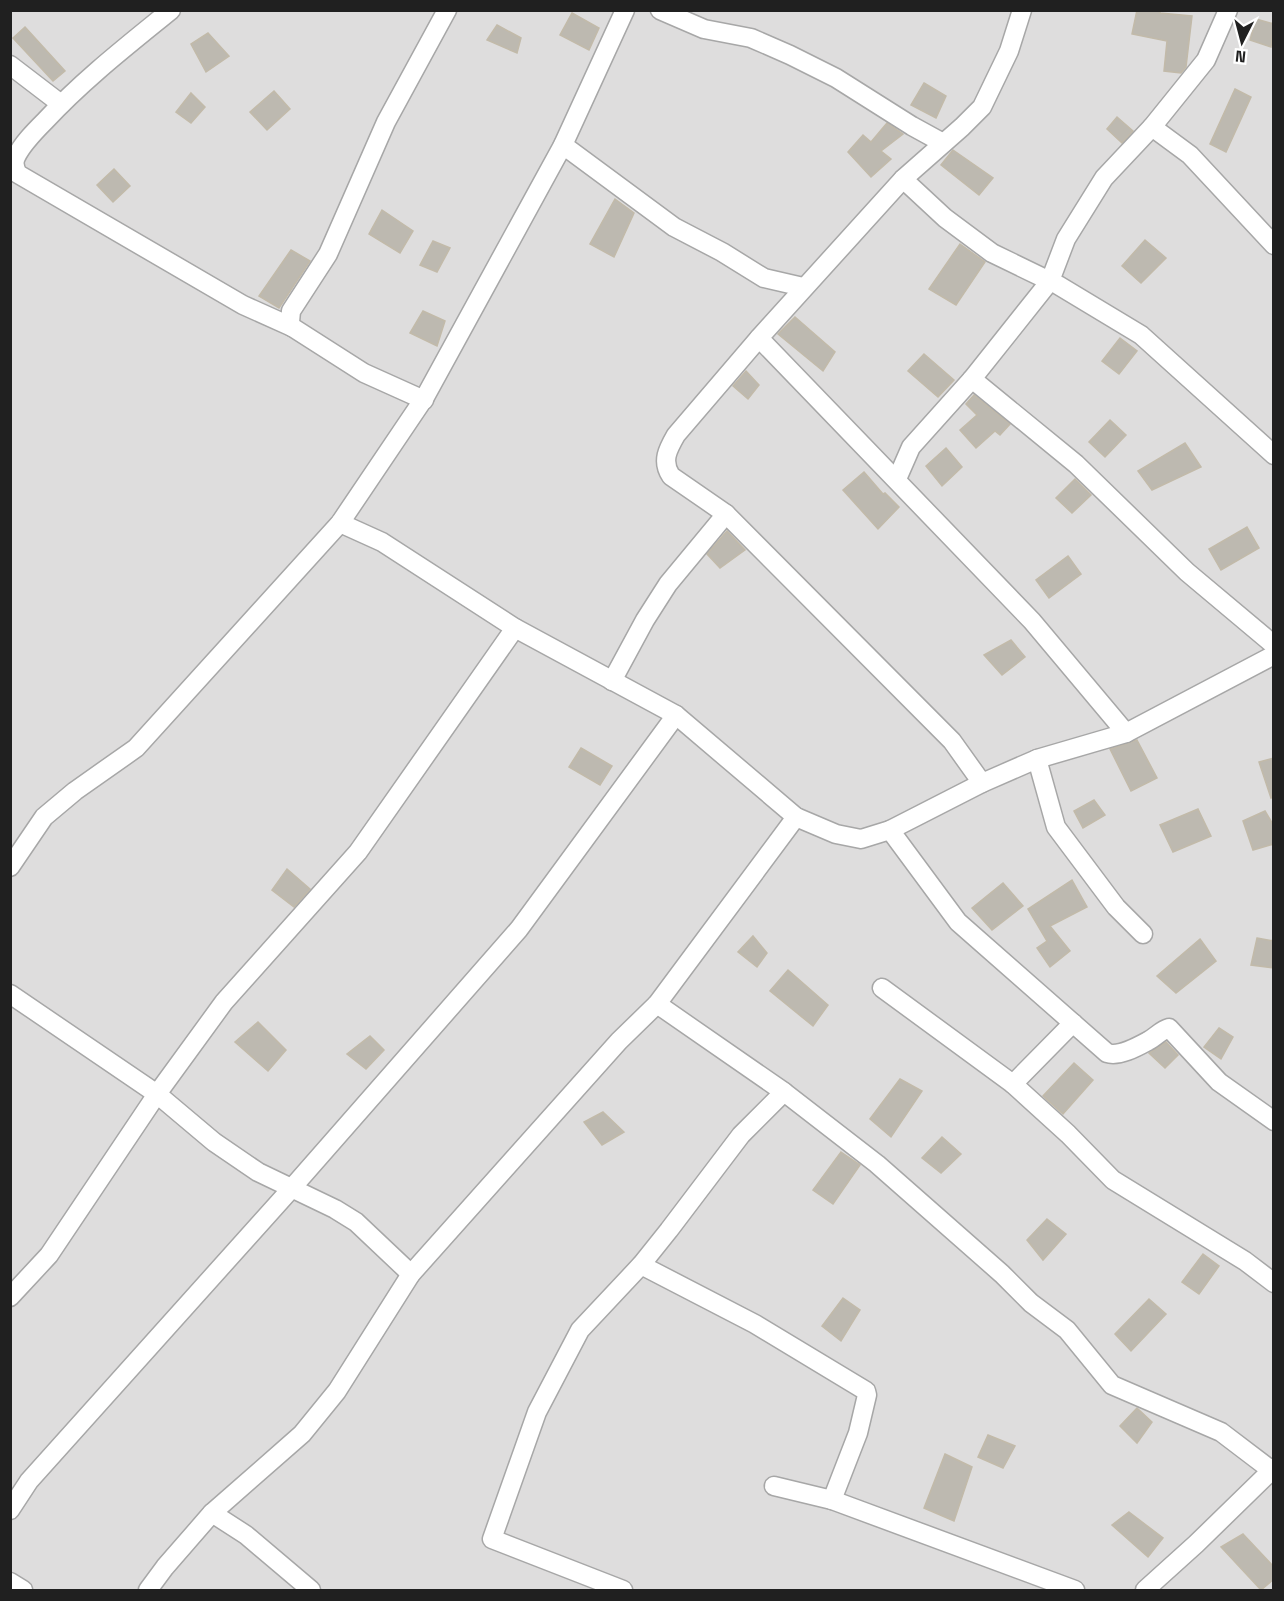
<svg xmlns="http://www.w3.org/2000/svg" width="1284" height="1601" font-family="'Space Grotesk',sans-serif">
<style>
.residential{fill:#dedddd}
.building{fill:#bdb9b0;stroke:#c2baa9;stroke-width:1.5}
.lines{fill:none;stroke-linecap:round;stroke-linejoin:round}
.minor-casing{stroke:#a7a7a7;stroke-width:21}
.minor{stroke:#fff;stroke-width:18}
</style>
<rect width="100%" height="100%" fill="#f0efe6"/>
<rect class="residential" x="11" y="11" width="1262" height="1579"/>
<g class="building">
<polygon points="1137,10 1160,10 1160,13 1192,16 1186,67 1181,73 1164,71 1167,41 1132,34"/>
<polygon points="572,13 599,28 589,50 560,35"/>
<polygon points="1256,19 1274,24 1271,47 1250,40"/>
<polygon points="497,25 521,38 517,53 487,40"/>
<polygon points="25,27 65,71 53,81 13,38"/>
<polygon points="208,33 229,56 206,72 191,44"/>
<polygon points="924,83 946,96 936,118 911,105"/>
<polygon points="1235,89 1251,97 1226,152 1210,144"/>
<polygon points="274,91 290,109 267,130 250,112"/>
<polygon points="191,93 205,107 191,123 176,112"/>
<polygon points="1117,117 1133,131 1122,143 1107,129"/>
<polygon points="887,123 903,134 881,151 891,159 871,177 848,152 863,135 871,142"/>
<polygon points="953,150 993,178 979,195 941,165"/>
<polygon points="114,169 130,186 113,202 97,185"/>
<polygon points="615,199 634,213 614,257 590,244"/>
<polygon points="382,210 413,231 400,253 369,234"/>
<polygon points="1145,240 1166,258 1141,283 1122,266"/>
<polygon points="433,241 450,248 437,272 420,265"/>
<polygon points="960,244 985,262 956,305 929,289"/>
<polygon points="291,250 310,261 279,308 259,296"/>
<polygon points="423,311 445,321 437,346 410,333"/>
<polygon points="795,317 835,352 823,371 778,334"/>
<polygon points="1120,338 1137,351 1119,374 1102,361"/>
<polygon points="924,354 954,380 938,397 908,371"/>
<polygon points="746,371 759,385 748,399 733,386"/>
<polygon points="974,395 1010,424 1000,435 995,431 976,448 960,430 977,415 966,404"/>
<polygon points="1110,420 1126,435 1105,457 1089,442"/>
<polygon points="1185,443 1201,467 1152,490 1138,471"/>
<polygon points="946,448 962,467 942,486 926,466"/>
<polygon points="864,472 883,494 885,493 899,507 878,529 843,490"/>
<polygon points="1075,479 1091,495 1072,513 1056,498"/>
<polygon points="1247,527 1259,548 1221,570 1209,549"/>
<polygon points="727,531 745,550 720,568 707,554"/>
<polygon points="1068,556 1081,574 1049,598 1036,580"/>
<polygon points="1011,640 1025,657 1002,675 984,655"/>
<polygon points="1137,740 1157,778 1131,791 1110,749"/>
<polygon points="581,748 612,766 600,785 569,767"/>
<polygon points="1274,758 1274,797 1271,798 1259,762"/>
<polygon points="1094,800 1105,815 1083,828 1074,811"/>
<polygon points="1198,809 1211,836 1173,852 1160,825"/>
<polygon points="1265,811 1274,826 1274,844 1253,850 1243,821"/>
<polygon points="287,869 310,889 294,907 272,890"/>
<polygon points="1072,880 1087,907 1050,926 1070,951 1050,967 1037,948 1047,941 1028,909"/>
<polygon points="1003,883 1023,906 992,930 972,908"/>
<polygon points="753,936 767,953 757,967 738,952"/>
<polygon points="1257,938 1274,941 1274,968 1251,965"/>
<polygon points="1200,939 1216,961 1176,993 1157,976"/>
<polygon points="788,970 828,1005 813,1026 770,991"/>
<polygon points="258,1022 286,1050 268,1071 235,1042"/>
<polygon points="1219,1028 1233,1037 1221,1059 1204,1047"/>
<polygon points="370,1036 384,1050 366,1069 347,1054"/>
<polygon points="1166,1042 1178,1055 1165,1068 1149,1053"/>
<polygon points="1074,1063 1093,1080 1063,1114 1043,1096"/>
<polygon points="900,1079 922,1091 891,1137 870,1119"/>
<polygon points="603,1112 624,1132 602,1145 584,1122"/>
<polygon points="942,1137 961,1154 941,1173 922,1158"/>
<polygon points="841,1152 860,1165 833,1204 813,1190"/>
<polygon points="1047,1219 1066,1234 1043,1260 1027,1240"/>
<polygon points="1203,1254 1219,1266 1199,1294 1182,1282"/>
<polygon points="843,1298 860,1310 841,1341 822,1326"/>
<polygon points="1149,1299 1166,1314 1131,1351 1115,1334"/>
<polygon points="1137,1408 1152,1422 1137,1443 1120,1426"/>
<polygon points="988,1435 1015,1446 1003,1468 978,1457"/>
<polygon points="945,1454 972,1467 954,1521 924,1508"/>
<polygon points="1129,1512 1163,1538 1148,1557 1112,1525"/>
<polygon points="1243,1534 1274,1567 1274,1579 1261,1590 1221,1547"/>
</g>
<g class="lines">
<defs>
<g id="minor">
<path d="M171 10C128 45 83 80 45 121 35 131 22 144 16 157 13 163 15 169 18 174L243 305 292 327"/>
<polyline points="660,10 704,29 751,38 790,55 836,78 912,126 943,143"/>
<polyline points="1022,10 1009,51 982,107 962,127 903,179 759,338 1032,621 1126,733"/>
<polyline points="1228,10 1206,60 1152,127 1190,155 1274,245"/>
<polyline points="10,65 61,104"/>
<polyline points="563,145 674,227 722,252 764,278 803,287"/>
<polyline points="903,179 945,218 992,253 1058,285 1141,335 1274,455"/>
<path d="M759 338 676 435C668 449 661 461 671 476L726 514 952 741 982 783"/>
<polyline points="972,379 1076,464 1187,572 1274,645"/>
<polyline points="424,400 364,373 292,327 290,322 291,311 328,254 386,122 447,10"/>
<polyline points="897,479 911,447 972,379 1050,281 1066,239 1104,178 1152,127"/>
<polyline points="340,523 382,542 515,628 676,715 796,817 836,834 861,839 890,830 982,783 1037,759 1126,733 1274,655"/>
<polyline points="612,681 645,620 668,584 726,514"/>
<polyline points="1037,759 1056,827 1116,907 1143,934"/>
<path d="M890 830 958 922 1107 1053C1119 1057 1137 1047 1148 1041 1156 1037 1161 1030 1169 1028L1219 1082 1274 1121"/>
<polyline points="10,867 44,817 75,791 136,748 340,523 425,397 563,145 625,10"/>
<polyline points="882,988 1013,1084"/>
<polyline points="10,994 157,1094 214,1142 258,1172 335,1209 356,1222 411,1274"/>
<polyline points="657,1004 784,1092 877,1164 1002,1274 1031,1303 1067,1330 1112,1385 1221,1432 1271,1470"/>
<polyline points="1073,1023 1013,1084 1068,1134 1113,1180 1245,1261 1274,1283"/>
<polyline points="641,1265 755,1324 866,1391 867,1395 858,1433 832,1500 1075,1590"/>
<polyline points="10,1297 49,1255 157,1094 224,1002 358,852 515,628"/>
<polyline points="774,1486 832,1500"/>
<polyline points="10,1510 29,1481 291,1189 519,929 676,715"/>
<polyline points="212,1513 246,1535 311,1590"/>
<polyline points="10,1582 23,1590"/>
<polyline points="148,1590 165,1567 212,1513 302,1434 337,1391 411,1274 619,1041 657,1004 796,817"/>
<polyline points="623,1590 492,1539 537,1412 580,1330 641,1265 669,1230 741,1135 784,1092"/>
<polyline points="1145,1590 1196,1544 1274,1468"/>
</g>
</defs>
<use href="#minor" class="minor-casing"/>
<use href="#minor" class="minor"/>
</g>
<rect width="1284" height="1601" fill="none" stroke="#202020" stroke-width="24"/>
<g transform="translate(1242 42) rotate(186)" stroke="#ffffff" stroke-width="4.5" paint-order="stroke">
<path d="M0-4.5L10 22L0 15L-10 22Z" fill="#202020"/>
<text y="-9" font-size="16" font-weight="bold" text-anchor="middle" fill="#202020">N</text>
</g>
</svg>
